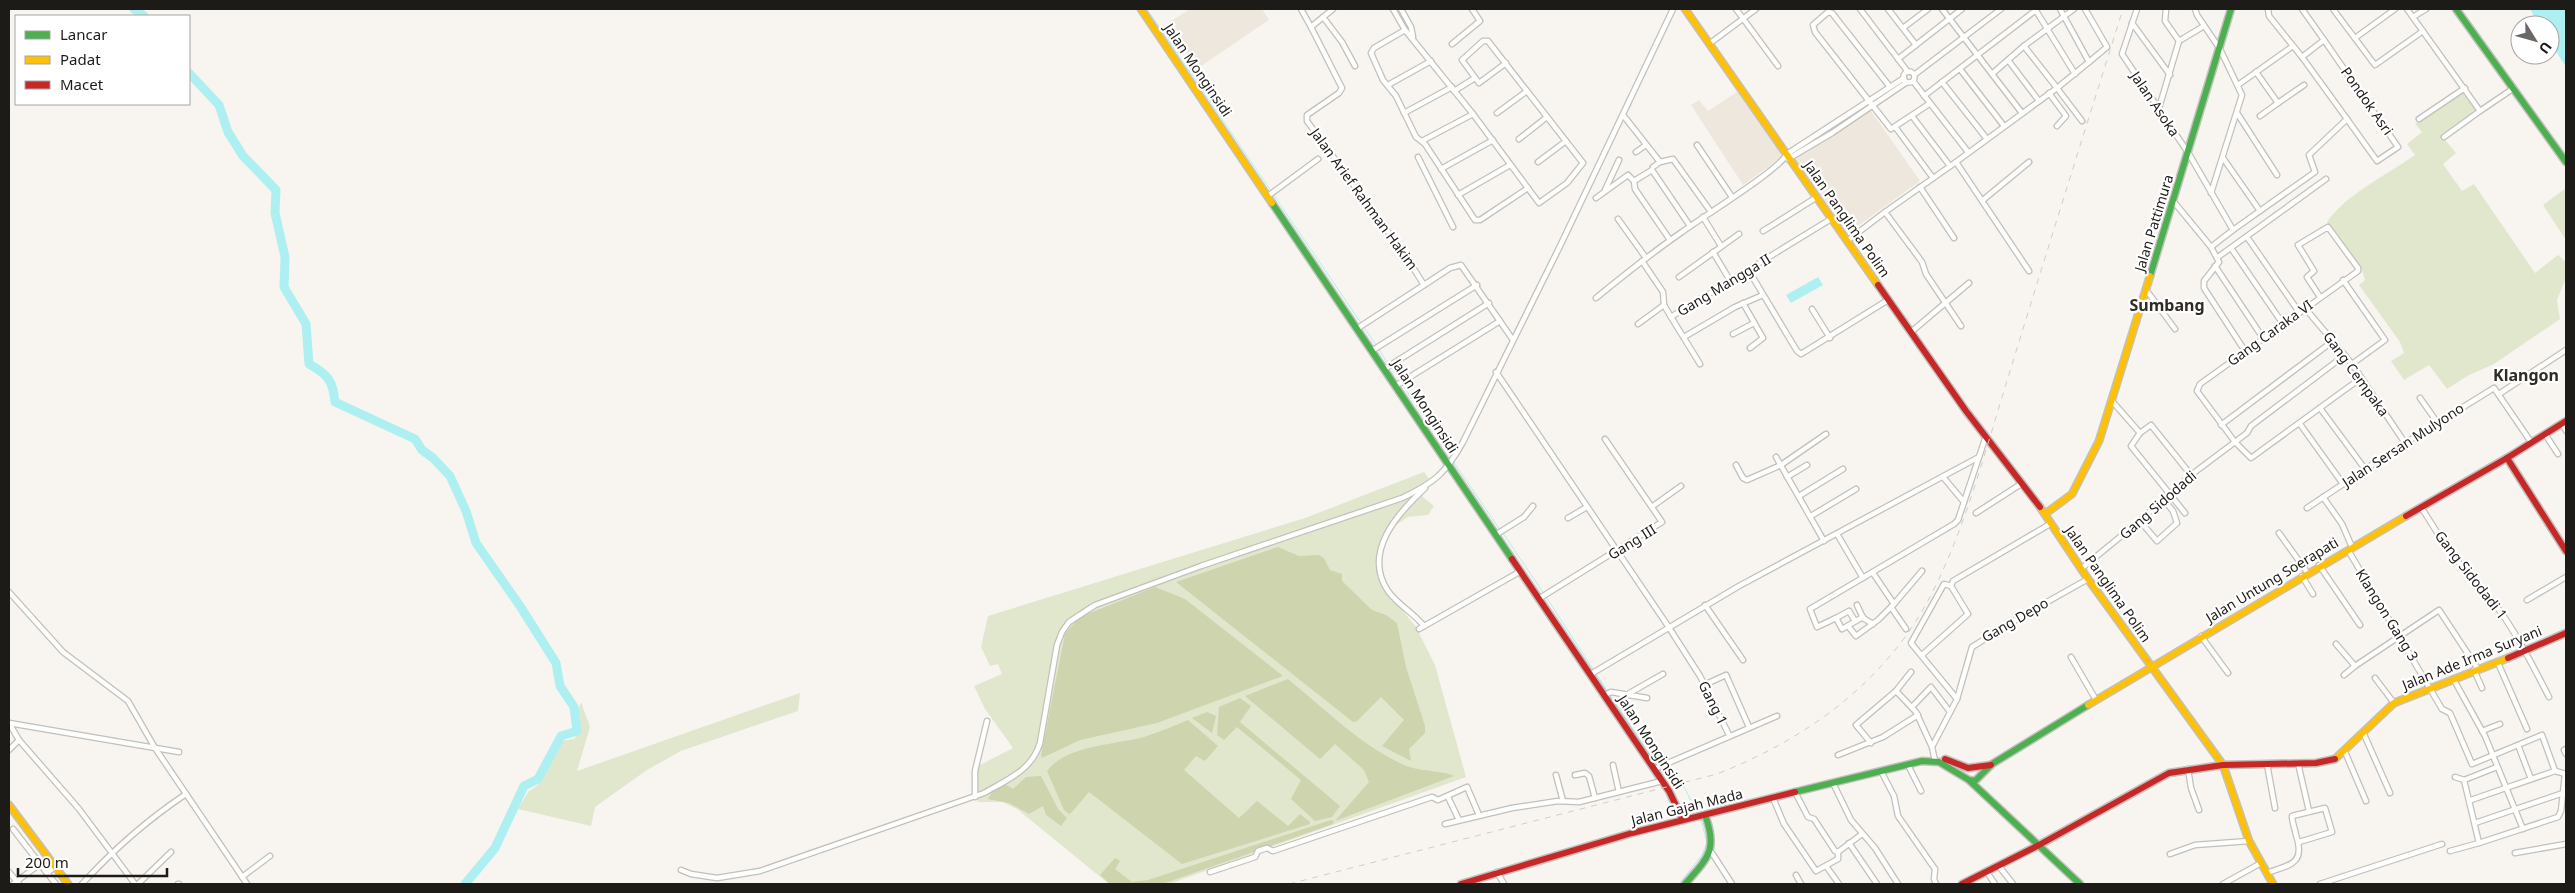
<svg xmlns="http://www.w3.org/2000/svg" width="2575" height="893" font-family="'Noto Sans',sans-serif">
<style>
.built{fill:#eee7dd}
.green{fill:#e1e7cd}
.forest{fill:#cdd4ae}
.water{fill:#aef0f1}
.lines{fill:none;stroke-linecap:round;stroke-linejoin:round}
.stream{stroke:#aef0f1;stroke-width:1}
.river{stroke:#aef0f1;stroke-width:9}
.street-casing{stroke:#c2c0bc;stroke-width:7}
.fast-casing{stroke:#c2c0bc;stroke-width:9}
.slow-casing{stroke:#c2c0bc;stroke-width:9}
.jam-casing{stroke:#c2c0bc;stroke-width:9}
.street{stroke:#fefefd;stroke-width:4.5}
.fast{stroke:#4caf50;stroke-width:6}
.slow{stroke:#ffc107;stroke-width:6}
.jam{stroke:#c62828;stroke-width:6}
.rail{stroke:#cfcecc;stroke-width:1;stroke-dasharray:6 6;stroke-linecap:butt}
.labels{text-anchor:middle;stroke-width:4.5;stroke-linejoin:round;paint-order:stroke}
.street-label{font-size:14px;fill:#1d1b18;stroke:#fff}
.quarter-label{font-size:16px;font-weight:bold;fill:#302b24;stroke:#fff}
</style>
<rect width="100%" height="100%" fill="#f8f5f0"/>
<g class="built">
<polygon points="1190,9 1262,9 1269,20 1198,68 1168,23"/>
<polygon points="1737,92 1783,156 1743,185 1691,105 1699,100 1708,111"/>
<polygon points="1869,108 1920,181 1848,233 1794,158"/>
</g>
<g class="green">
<path d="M2464 90 2477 110 2441 135 2456 153 2443 164 2462 191 2474 184 2535 273 2558 255 2566 262V278L2557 300 2560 319 2494 364 2469 375 2447 389 2429 365 2404 380 2391 361 2404 353 2400 342 2359 285 2365 280 2362 270 2327 222C2345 195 2388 174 2415 155L2407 144 2422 132 2415 124Z"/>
<polygon points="2566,188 2566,240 2543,205"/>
<polygon points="1424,472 1430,480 1421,487 1423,497 1434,506 1428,515 1408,517 1384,533 1377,564 1384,587 1416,627 1435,665 1466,777 1169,884 1109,884 1017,809 1002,802 978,802 976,779 978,766 1013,748 985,709 974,686 1002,674 998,664 990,666 981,647 988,616 1305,518"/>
<polygon points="800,693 798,711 681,751 647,770 595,807 591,826 518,809 528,792 538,785 561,741 574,739 581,729 578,710 581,702 590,727 577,771"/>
</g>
<g class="forest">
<polygon points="1278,547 1299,556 1319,555 1324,558 1330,570 1342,574 1342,581 1372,610 1386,615 1397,623 1406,667 1425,726 1425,733 1409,749 1411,761 1382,746 1404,720 1381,697 1357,721 1353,722 1176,582"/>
<polygon points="1155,587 1185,599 1283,676 1157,723 1080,740 1042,758 1041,755 1065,634 1077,620 1085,615"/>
<path d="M1288 679C1325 709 1359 744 1402 764 1418 772 1442 770 1454 776L1335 821 1369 782 1364 770 1335 744 1320 759 1245 696Z"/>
<polygon points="1240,698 1251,706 1240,722 1340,806 1332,817 1315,821 1291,799 1301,780 1237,727 1224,740 1217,735 1219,707"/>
<polygon points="1207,712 1216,716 1212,733 1192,718"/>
<path d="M1188 720 1218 746 1205 761 1196 756 1184 770 1239 818 1257 801 1288 826 1300 814 1310 822V824L1182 864 1089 792 1072 812 1069 814 1064 810 1047 771C1066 745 1115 745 1144 737 1159 732 1174 726 1188 720Z"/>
<polygon points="1041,776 1058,809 1067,818 1061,826 1046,815 1043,806 1029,814 1009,803 988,799 993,790 1005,784 1013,789 1026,777"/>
<polygon points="1331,820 1334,821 1333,824 1162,884 1110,884 1100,875 1115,858 1120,861 1115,869 1132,882 1148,880"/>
</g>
<g class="water">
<polygon points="2530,9 2566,9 2566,67 2550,42 2550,25 2539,25"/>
<polygon points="1818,277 1823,285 1791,303 1786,295"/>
</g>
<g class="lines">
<g class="stream">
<polyline points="1147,9 1376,345"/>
<polyline points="1378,348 1388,364"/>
<polyline points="1391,367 1400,380"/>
<polyline points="1402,384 1451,457"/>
<polyline points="1453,461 1500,530"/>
<polyline points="1503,533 1544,594"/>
<polyline points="1546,597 1608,692"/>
<polyline points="1610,695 1657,765"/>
<polyline points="1659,768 1667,778 1682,783 1698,814"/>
<polyline points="1679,884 1702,855 1707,843 1701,819"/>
</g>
<g class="river">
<polyline points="134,9 144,16"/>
<path d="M189 73 219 105 228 132 243 156 276 190 275 213 285 257 284 287 306 324 309 364C327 374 333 380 335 402L415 439 422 450 433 458 450 476 466 511 476 543 520 606 556 663 560 686 574 707 577 731 561 736 538 779 524 786 495 848 465 884"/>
</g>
<defs>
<g id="street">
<polyline points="1301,9 1311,27"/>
<polyline points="1333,9 1311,27 1342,88 1339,93 1307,115 1307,121 1407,258 1424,285 1358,328"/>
<polyline points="1393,9 1405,30 1473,114 1539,203 1567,183 1583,163 1488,41 1483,41 1462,60 1479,83 1506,63"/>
<polyline points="1401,9 1411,27 1413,37"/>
<polyline points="1736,9 1778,66"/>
<polyline points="1860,9 1908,72"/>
<polyline points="1888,9 1916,45"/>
<polyline points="1942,9 2022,113"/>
<polyline points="2035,9 2075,74"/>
<polyline points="2060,9 2089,62 2107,47 2085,9"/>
<polyline points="2137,9 2122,54 2189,154 2233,230 2211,247 2174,202"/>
<polyline points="2166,9 2165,21 2179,41"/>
<polyline points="2195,9 2197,15 2220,49 2242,95 2211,193"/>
<polyline points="2302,9 2324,40"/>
<polyline points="2333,9 2375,65 2423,31"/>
<polyline points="2407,9 2480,111 2514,88"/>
<polyline points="1323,17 1342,42 1355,66"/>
<polyline points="2413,17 2426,9"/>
<polyline points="2132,23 2170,75"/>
<polyline points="1903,28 1928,9"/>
<polyline points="1405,30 1374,48 1371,53 1383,80 1396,96 1416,137 1425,144 1475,220 1480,220 1528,188"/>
<polyline points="2355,38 2395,9"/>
<polyline points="1452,44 1480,21 1472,9"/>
<polyline points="1709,44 1756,9"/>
<polyline points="2024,46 2008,60 2039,101"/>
<polyline points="2302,57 2347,119"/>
<polyline points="1898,59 1962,9"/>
<polyline points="1960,69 2004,126"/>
<circle cx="1909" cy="77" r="5.5"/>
<polyline points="2256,72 2278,103 2304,85"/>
<polyline points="1992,74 2008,60"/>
<polyline points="1914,75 2001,9"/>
<polyline points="1913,81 1968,152"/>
<polyline points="1942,82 1987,139"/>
<polyline points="1388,85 1431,61"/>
<polyline points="2238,85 2293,46"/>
<polyline points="1890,87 1832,13 1828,12 1813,25 1815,32 1891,129 1929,104"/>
<polyline points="1454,91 1475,78"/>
<polyline points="2049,93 2066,116 2057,126"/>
<polyline points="1924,96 2036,10"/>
<polyline points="2159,108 2179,41 2204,26"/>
<polyline points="1404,113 1452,87"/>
<polyline points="1497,113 1527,91"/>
<polyline points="2237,113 2277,175"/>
<polyline points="1623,115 1660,162 1673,159 1711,212"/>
<polyline points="1912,116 1950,166"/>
<polyline points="2260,116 2278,103"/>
<polyline points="2419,119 2465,88"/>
<polyline points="2082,121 2057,88 2089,62"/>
<polyline points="1896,128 1933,178"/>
<polyline points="2444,137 2480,111"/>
<polyline points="1519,139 1547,117"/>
<polyline points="1422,141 1473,114"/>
<polyline points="1697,145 1732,197"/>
<polyline points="1636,152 1646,145"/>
<polyline points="1418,157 1453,227"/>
<polyline points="2223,158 2260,211"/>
<polyline points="1788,159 1832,133 1907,82"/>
<polyline points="1538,162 1566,141"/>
<polyline points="1956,162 1885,212 1922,262 1926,274 1961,326"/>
<polyline points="1653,167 1660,162"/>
<polyline points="1441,169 1493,140"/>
<polyline points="1920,187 1954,238"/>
<polyline points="1605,190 1619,160"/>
<polyline points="1458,195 1510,165"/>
<polyline points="1268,196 1318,159"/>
<polyline points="1596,198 1628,175 1634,181"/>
<polyline points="1983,200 2029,162"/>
<polyline points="1703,217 1721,246"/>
<polyline points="1618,219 1646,258"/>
<polyline points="2233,230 2315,172 2309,155 2347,119 2377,161 2398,147 2324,40 2302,57 2269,16 2268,9"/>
<polyline points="1763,231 1817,197"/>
<polyline points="2247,237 2299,312"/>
<polyline points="1670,240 1635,189 1634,181 1652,170 1690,226"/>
<polyline points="1847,241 1885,212"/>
<polyline points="2211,247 2219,262 2204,281 2204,288 2245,351"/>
<polyline points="2231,248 2283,324"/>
<polyline points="1713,252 1731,282"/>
<polyline points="2218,257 2326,179"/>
<polyline points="1642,261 1663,292 1664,305 1671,317 1831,219"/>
<polyline points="2215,266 2263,338"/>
<polyline points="1749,271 1797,351 1801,354 1888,300"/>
<polyline points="2029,271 1956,162 2057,88 2024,46 2074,9"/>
<polyline points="1679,277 1739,234"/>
<polyline points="2343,280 2385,340 2352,364"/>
<polyline points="1424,285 1450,268 1461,265 1513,340"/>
<polyline points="2147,291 2175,329"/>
<polyline points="2320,297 2307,277 2314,271 2298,245 2328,227 2358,268 2358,271 2200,384 2197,391 2235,442 2251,458 2361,378"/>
<path d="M1596 298C1624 275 1653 252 1682 232 1702 217 1778 171 1787 154L1904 78"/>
<polyline points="1743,303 1763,338 1750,348"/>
<polyline points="2305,308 2352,364 2405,443"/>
<polyline points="1812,309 1830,338"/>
<polyline points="1671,317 1700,364"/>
<polyline points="1638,324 1664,305"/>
<polyline points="1911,332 1969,283"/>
<polyline points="1733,334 1754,323"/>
<polyline points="1684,337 1735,307 1763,295"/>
<polyline points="1373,350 1477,285"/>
<polyline points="1386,368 1489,303"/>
<polyline points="1496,372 1668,626 1700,676 1729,735"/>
<polyline points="1397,385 1500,321"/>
<polyline points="2499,394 2566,350"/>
<polyline points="2420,398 2437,422"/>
<polyline points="2112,401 2140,433 2131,446 2185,513"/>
<polyline points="2320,408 2365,469"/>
<polyline points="2562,423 2566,431"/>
<polyline points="2300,424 2343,484"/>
<polyline points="2221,425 2333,341"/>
<polyline points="2140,433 2151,425 2191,475"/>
<polyline points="2545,434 2558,454"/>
<polyline points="1776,457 1824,541"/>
<polyline points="1736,465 1743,478 1747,480 1781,465 1826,434"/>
<polyline points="1787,477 1807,465"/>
<polyline points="1943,477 1964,502"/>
<polyline points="1799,496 1843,469"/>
<polyline points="2323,497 2342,524 2352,547"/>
<polyline points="1653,506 1681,486"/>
<path d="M2421 507 2440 537 2482 594C2501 600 2538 676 2549 697"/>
<polyline points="2307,508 2405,443 2494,388 2531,442"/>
<polyline points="1976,513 2021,484"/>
<polyline points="1811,516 1856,489"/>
<polyline points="1568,518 1587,507"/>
<polyline points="2140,521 2157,541 2177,523 2173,511 2163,499"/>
<polyline points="2279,533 2307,572"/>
<polyline points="1497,534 1524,517 1533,506"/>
<polyline points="1837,534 1863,578"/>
<polyline points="2348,550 2442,709 2450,713 2472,764 2542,735 2555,771"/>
<polyline points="2319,565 2360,625"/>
<polyline points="2081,569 2137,523 2191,475 2247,433 2251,426 2345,355"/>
<polyline points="1873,573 1894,604 1891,607 1906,629"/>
<polyline points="2302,576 2313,594"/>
<polyline points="1951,586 1944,584 1911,643 1957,699"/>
<polyline points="9,592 63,652 128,701 155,748 247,884"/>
<polyline points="1540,598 1662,522 1605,439"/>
<polyline points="2527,600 2566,577"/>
<polyline points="1894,604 1922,571"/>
<polyline points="1705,605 1743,660"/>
<polyline points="1857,605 1863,618 1873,624"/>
<polyline points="1863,617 1842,629 1836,618 1817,627 1810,609 1954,524 1958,520 1979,457"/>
<polyline points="1836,618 1849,611 1855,621"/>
<path d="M1424 626C1414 613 1398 605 1388 591 1362 552 1398 513 1425 488"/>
<polyline points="1848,626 1856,636 1878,620 1891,607"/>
<polyline points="1419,629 1521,571"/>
<polyline points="2201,636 2228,673"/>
<polyline points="2336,644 2355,666 2439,610 2478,669"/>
<polyline points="1922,655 1968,614 1951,586 1953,581 2050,524"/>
<polyline points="2071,657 2096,700"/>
<polyline points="2498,663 2527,729"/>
<polyline points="2474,670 2482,688"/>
<polyline points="1591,674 1739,586 1979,457 1986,436"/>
<polyline points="2344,675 2355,666"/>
<polyline points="2375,678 2394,703"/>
<polyline points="2454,680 2485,736 2523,829"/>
<polyline points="1704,685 1726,675 1749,727"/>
<polyline points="1896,691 1916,712 1932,747"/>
<polyline points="1628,694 1663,674"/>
<polyline points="1605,695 1611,692 1647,698"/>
<polyline points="1912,707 1931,687 1950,712"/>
<polyline points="9,723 19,740 79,809 135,884"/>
<polyline points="9,723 179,752"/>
<polyline points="2482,731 2500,724"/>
<polyline points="2363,732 2390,793"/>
<polyline points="1871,743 1856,725 1896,691 1911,672"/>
<polyline points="2518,745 2531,779"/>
<polyline points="2566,749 2564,750 2566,754"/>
<polyline points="9,750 19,740"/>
<polyline points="2345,752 2366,801"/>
<polyline points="1838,755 1883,737 1918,715"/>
<polyline points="1935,761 1932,747 1957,699 1972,647 2022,616 2088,579"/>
<polyline points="2298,763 2309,811"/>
<polyline points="2267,764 2275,808"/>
<polyline points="1613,765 1619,792"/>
<polyline points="1908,765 1921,791"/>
<polyline points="2497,767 2464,780 2479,843 2558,817 2561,811 2565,774"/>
<polyline points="1654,769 1777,716"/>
<polyline points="2188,769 2191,788 2199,810"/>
<polyline points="1881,771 1894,796 1898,816 1935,869 1934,879 1936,884"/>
<polyline points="1556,775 1563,801"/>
<polyline points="1575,775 1585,773 1589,776 1595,798"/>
<polyline points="2455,777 2464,780"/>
<polyline points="1833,783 1851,820 1875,848 1898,884"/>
<polyline points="1795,792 1808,817 1814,819 1835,851 1838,852"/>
<polyline points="975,797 975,771 987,721"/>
<polyline points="1448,797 1459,820"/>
<polyline points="1773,798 1784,824 1816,871 1838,859 1838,852 1862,834"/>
<polyline points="2471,800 2555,771 2566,774"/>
<polyline points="2475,823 2563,793"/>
<polyline points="1445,824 1512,808 1558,801 1579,802 1662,781"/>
<polyline points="13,829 47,873"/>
<polyline points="1849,843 1877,884"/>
<polyline points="2450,851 2479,843"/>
<polyline points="1712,853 1732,884"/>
<polyline points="2515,853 2566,844"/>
<polyline points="2170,854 2195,845 2249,841"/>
<polyline points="1998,865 2013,884"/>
<polyline points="1826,866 1839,884"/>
<polyline points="55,867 47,873 56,884"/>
<path d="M681 870 691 874 717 878 760 871 984 793C1007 780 1032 770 1040 743L1057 645 1062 632 1069 622 1095 605 1201 566 1402 498C1434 483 1446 473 1463 442L1561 244 1673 9"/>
<polyline points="1986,871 1995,884"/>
<polyline points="9,872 19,884"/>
<polyline points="1210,872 1255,857 1258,851 1267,848 1273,851 1432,797 1438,800 1467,787 1479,815"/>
<polyline points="1497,872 1504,884"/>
<path d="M2266 873C2289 865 2306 865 2296 835 2295 829 2292 822 2292 816L2325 808 2332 832 2299 842"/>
<polyline points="1796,875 1801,884"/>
<polyline points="242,877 270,856"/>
<polyline points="13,884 40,864"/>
<path d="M82 884C114 849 147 820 186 794"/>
<polyline points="138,884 171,852"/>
<polyline points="178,884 179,884"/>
<polyline points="2223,884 2261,863"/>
<polyline points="2320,884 2442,844"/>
</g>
<g id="fast">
<polyline points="2456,9 2566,162"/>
<polyline points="1272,203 1512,559"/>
<polyline points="2150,276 2231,9"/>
<polyline points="1970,781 2080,884"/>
<polyline points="1795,792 1922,761 1939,762 1969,780 1975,781 1992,764 2088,705"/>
<path d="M1685 884C1708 858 1718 850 1705 815"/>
</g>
<g id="slow">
<polyline points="1141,9 1272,203"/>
<polyline points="1685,9 1878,285"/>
<polyline points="2040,507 2088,579 2223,765 2249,841 2273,884"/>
<polyline points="2045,514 2072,494 2099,441 2150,276"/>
<polyline points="2088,705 2406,516"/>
<polyline points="2335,759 2394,703 2508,658"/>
<polyline points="9,805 68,884"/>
</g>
<g id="jam">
<polyline points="1878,285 1966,411 2040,507"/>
<polyline points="2507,458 2566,551"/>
<polyline points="2406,516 2507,458 2566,421"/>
<polyline points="1512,559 1669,791 1683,820"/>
<polyline points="2508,658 2566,633"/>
<polyline points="1945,759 1968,768 1991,765"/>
<polyline points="1461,884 1632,833 1795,792"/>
<polyline points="1962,884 2039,845 2169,773 2223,765 2316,763 2335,759"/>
</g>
</defs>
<use href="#street" class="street-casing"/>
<use href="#fast" class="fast-casing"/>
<use href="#slow" class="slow-casing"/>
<use href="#jam" class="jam-casing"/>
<use href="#street" class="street"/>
<use href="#fast" class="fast"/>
<use href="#slow" class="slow"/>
<use href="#jam" class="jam"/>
<path class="rail" d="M1289 884 1717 774C1793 744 1860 700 1908 633 1956 565 1982 461 2007 381 2045 257 2084 133 2123 9"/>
</g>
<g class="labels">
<g class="street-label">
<text transform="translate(1198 70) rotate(56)" y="5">Jalan Monginsidi</text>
<text transform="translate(2367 101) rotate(55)" y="5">Pondok Asri</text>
<text transform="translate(2155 104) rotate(56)" y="5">Jalan Asoka</text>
<text transform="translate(1364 199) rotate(54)" y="5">Jalan Arief Rahman Hakim</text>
<text transform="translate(1847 219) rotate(55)" y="5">Jalan Panglima Polim</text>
<text transform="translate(2154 223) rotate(-73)" y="5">Jalan Pattimura</text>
<text transform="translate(1724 285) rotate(-31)" y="5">Gang Mangga II</text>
<text transform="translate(2270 333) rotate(-36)" y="5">Gang Caraka VI</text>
<text transform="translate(2356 374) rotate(54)" y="5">Gang Cempaka</text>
<text transform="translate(1425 406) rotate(57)" y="5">Jalan Monginsidi</text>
<text transform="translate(2403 445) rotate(-33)" y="5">Jalan Sersan Mulyono</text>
<text transform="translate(2158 505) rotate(-41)" y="5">Gang Sidodadi</text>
<text transform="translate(1632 542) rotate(-32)" y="5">Gang III</text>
<text transform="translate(2471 575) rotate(52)" y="5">Gang Sidodadi 1</text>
<text transform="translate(2272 580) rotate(-31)" y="5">Jalan Untung Soerapati</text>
<text transform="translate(2108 584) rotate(55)" y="5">Jalan Panglima Polim</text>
<text transform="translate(2387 615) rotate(58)" y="5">Klangon Gang 3</text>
<text transform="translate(2015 620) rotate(-30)" y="5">Gang Depo</text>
<text transform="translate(2472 658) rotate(-22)" y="5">Jalan Ade Irma Suryani</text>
<text transform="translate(1713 703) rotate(63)" y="5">Gang 1</text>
<text transform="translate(1651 742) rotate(57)" y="5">Jalan Monginsidi</text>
<text transform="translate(1687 807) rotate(-14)" y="5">Jalan Gajah Mada</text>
</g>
<g class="quarter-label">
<text x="2167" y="311">Sumbang</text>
<text x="2526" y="381">Klangon</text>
</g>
</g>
<rect width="2575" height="893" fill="none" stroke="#1d1b18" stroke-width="20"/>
<rect x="15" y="15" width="175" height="90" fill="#ffffff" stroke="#a5a4a3"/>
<rect x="25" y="31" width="25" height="8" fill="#4caf50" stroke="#a5a4a3"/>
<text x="60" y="40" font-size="15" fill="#1d1b18">Lancar</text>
<rect x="25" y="56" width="25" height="8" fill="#ffc107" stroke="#a5a4a3"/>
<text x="60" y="65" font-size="15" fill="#1d1b18">Padat</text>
<rect x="25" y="81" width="25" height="8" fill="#c62828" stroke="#a5a4a3"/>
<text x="60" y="90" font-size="15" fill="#1d1b18">Macet</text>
<g transform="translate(2535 40) rotate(127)"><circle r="24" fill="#ffffff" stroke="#a5a4a3"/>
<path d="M0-4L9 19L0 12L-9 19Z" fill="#6a6764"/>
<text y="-8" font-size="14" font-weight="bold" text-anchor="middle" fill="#1d1b18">U</text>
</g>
<path d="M18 868v8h149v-8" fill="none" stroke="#1d1b18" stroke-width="2.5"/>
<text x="25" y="868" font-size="15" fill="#1d1b18" stroke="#ffffff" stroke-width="4" paint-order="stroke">200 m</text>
</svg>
